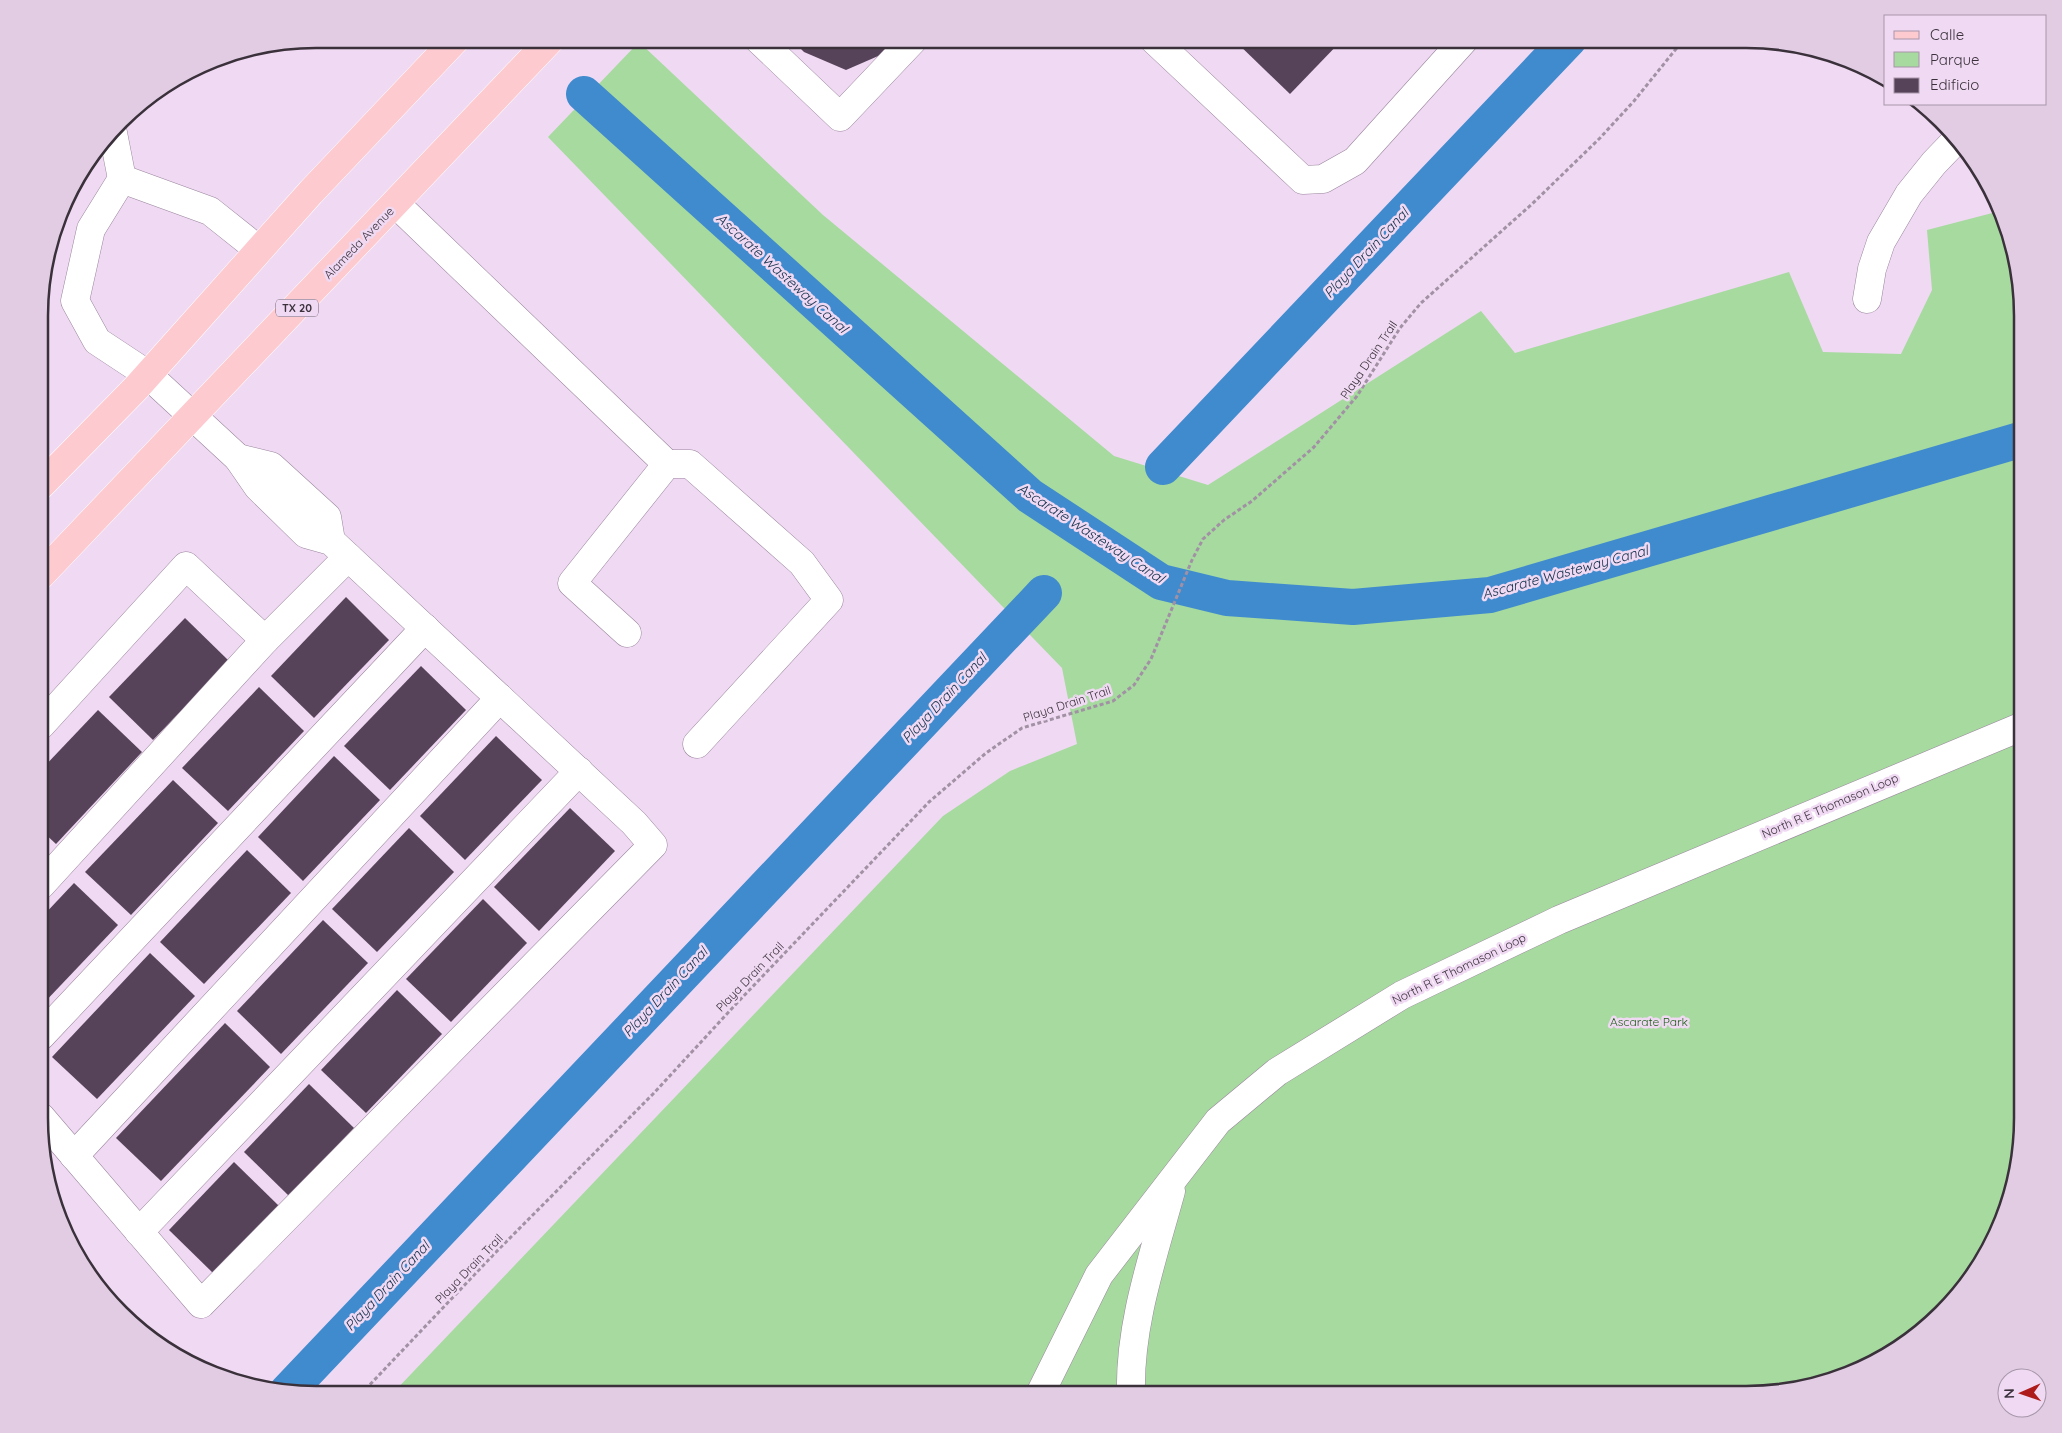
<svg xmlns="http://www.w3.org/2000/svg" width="2062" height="1433" font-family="Quicksand,sans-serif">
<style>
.green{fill:#a6da9f}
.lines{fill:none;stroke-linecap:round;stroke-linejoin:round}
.canal{stroke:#408bce;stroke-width:36}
.building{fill:#564359}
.minor-casing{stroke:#9a859d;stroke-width:29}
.major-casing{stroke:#fff;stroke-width:29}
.path{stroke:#a291a4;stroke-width:3;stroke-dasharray:4 2.5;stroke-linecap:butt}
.minor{stroke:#fff;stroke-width:28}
.major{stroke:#fdcad0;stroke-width:28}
.labels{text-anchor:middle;stroke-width:5;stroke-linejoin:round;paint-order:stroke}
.shield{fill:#f0d9f3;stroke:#716372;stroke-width:1}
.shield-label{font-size:11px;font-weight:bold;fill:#3a313b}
.street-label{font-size:12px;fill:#3a313b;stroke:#f0d9f3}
.park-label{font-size:12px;fill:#1a5d14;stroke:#f0d9f3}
.water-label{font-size:14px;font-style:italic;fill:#12314c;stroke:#f0d9f3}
.rim{fill:none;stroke:#3a313b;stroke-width:2.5}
</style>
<rect width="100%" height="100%" fill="#f0d9f3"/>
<polygon class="green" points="639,42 823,215 1114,456 1208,485 1481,311 1515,353 1789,272 1823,352 1901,354 1932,290 1927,230 2000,211 2023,297 2023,1136 2008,1207 1966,1286 1929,1326 1869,1366 1818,1385 1747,1394 392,1394 943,816 1010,771 1077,744 1062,668 548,137"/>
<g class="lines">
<g class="canal">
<polyline points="584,94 1030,496 1161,582 1227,598 1353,607 1490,595 2023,439"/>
<polyline points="1163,467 1569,39"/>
<polyline points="287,1392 1044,593"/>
</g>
</g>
<g class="building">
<polygon points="791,39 896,39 892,50 846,70 804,52"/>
<polygon points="1233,39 1343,39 1290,94"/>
<polygon points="346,597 389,640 314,718 271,676"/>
<polygon points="185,618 229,661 153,740 109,697"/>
<polygon points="421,666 466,710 390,790 344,746"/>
<polygon points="259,687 304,731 228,811 182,768"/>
<polygon points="98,710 142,752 56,844 41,830 41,770"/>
<polygon points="496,736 542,780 465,860 420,816"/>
<polygon points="334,756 380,800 303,881 258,837"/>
<polygon points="173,780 218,823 131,915 85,872"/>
<polygon points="570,808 615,851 539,931 494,887"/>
<polygon points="409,828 454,872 377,952 332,909"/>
<polygon points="247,850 291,893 204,984 160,942"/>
<polygon points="74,883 118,925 41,1006 41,918"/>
<polygon points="483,899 527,943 451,1022 406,979"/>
<polygon points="323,920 368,963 281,1054 237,1011"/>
<polygon points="150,953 195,996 97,1099 52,1057"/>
<polygon points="397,990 442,1034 366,1113 321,1070"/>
<polygon points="225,1023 270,1067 161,1181 116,1138"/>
<polygon points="309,1084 354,1128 289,1196 244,1152"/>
<polygon points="234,1162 279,1206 214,1274 169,1230"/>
</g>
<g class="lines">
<defs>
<g id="minor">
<polyline points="758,39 840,117 914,39"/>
<polyline points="1153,39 1303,180 1323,179 1355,161 1465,39"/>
<polyline points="113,133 122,179 91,229 75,301 97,341 147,374 238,458"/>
<polyline points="122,179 210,211 259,250"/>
<polyline points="396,204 667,464 572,583 627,633"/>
<polyline points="1867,299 1872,269 1881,242 1909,194 1934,163 1958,138"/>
<polyline points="667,464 690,464 802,563 829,600 697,744"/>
<polyline points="41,725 186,566 265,640 348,557"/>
<polyline points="41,885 265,640"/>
<polyline points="41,1036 425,628"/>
<polyline points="41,1117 201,1304 653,845 634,823 331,541 306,534 258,487 238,458 271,466 327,517 331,541"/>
<polyline points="74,1156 500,698"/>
<polyline points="139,1232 579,771"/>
<polyline points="1040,1394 1099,1275 1218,1121 1277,1072 1402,995 1559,920 2023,726"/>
<path d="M1131 1394C1129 1325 1153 1257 1171 1191"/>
</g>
<g id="major">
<polyline points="41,485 137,387 311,192 456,39"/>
<polyline points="41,575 551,39"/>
</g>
</defs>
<use href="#minor" class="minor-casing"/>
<use href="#major" class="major-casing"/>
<polyline class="path" points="361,1394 495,1253 653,1094 737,1003 929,802 986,753 1022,728 1113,701 1134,685 1151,659 1192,560 1203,539 1224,520 1252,501 1314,447 1357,396 1400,328 1421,303 1532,204 1600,138 1634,101 1684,39"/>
<use href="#minor" class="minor"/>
<use href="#major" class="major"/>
</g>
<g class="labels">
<rect class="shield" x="276" y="299.5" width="42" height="17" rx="4"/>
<g class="shield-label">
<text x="297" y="312">TX 20</text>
</g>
<g class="street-label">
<text transform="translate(359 243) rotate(-46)" y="4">Alameda Avenue</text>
<text transform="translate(1369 360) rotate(-56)" y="4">Playa Drain Trail</text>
<text transform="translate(1067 704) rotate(-18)" y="4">Playa Drain Trail</text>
<text transform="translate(1830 806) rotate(-23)" y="4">North R E Thomason Loop</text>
<text transform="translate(1459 969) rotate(-26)" y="4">North R E Thomason Loop</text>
<text transform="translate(750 977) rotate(-46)" y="4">Playa Drain Trail</text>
<text transform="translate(469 1269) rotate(-46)" y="4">Playa Drain Trail</text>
</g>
<g class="park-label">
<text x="1649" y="1026">Ascarate Park</text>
</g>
<g class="water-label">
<text transform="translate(1366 253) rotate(-47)" y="5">Playa Drain Canal</text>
<text transform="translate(782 273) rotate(42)" y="5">Ascarate Wasteway Canal</text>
<text transform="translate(1091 533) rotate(33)" y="5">Ascarate Wasteway Canal</text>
<text transform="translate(1565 572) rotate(-15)" y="5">Ascarate Wasteway Canal</text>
<text transform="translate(944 698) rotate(-47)" y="5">Playa Drain Canal</text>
<text transform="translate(665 992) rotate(-47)" y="5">Playa Drain Canal</text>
<text transform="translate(387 1286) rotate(-47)" y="5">Playa Drain Canal</text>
</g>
</g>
<path d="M0 0H2062V1433H0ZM316 48H1746A268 268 0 0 1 2014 316V1118A268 268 0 0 1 1746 1386H316A268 268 0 0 1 48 1118V316A268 268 0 0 1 316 48Z" fill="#e1cce4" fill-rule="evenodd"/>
<path class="rim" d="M316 48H1746A268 268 0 0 1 2014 316V1118A268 268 0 0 1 1746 1386H316A268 268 0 0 1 48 1118V316A268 268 0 0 1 316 48Z"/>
<rect x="1884" y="15" width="162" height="90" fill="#f0d9f3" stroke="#a796a9"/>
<rect x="1894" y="31" width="25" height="8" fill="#fdcad0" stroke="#a796a9"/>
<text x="1930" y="40" font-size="15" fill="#3a313b">Calle</text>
<rect x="1894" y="52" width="25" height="15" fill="#a6da9f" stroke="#a796a9"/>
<text x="1930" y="65" font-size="15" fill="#3a313b">Parque</text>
<rect x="1894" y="78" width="25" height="15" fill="#564359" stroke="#a796a9"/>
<text x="1930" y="90" font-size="15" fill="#3a313b">Edificio</text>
<g transform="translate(2022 1393) rotate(268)"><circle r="24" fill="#f0d9f3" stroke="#a796a9"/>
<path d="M0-4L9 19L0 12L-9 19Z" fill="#ad1b1b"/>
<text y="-8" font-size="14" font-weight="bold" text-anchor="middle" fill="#3a313b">N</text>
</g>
</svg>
